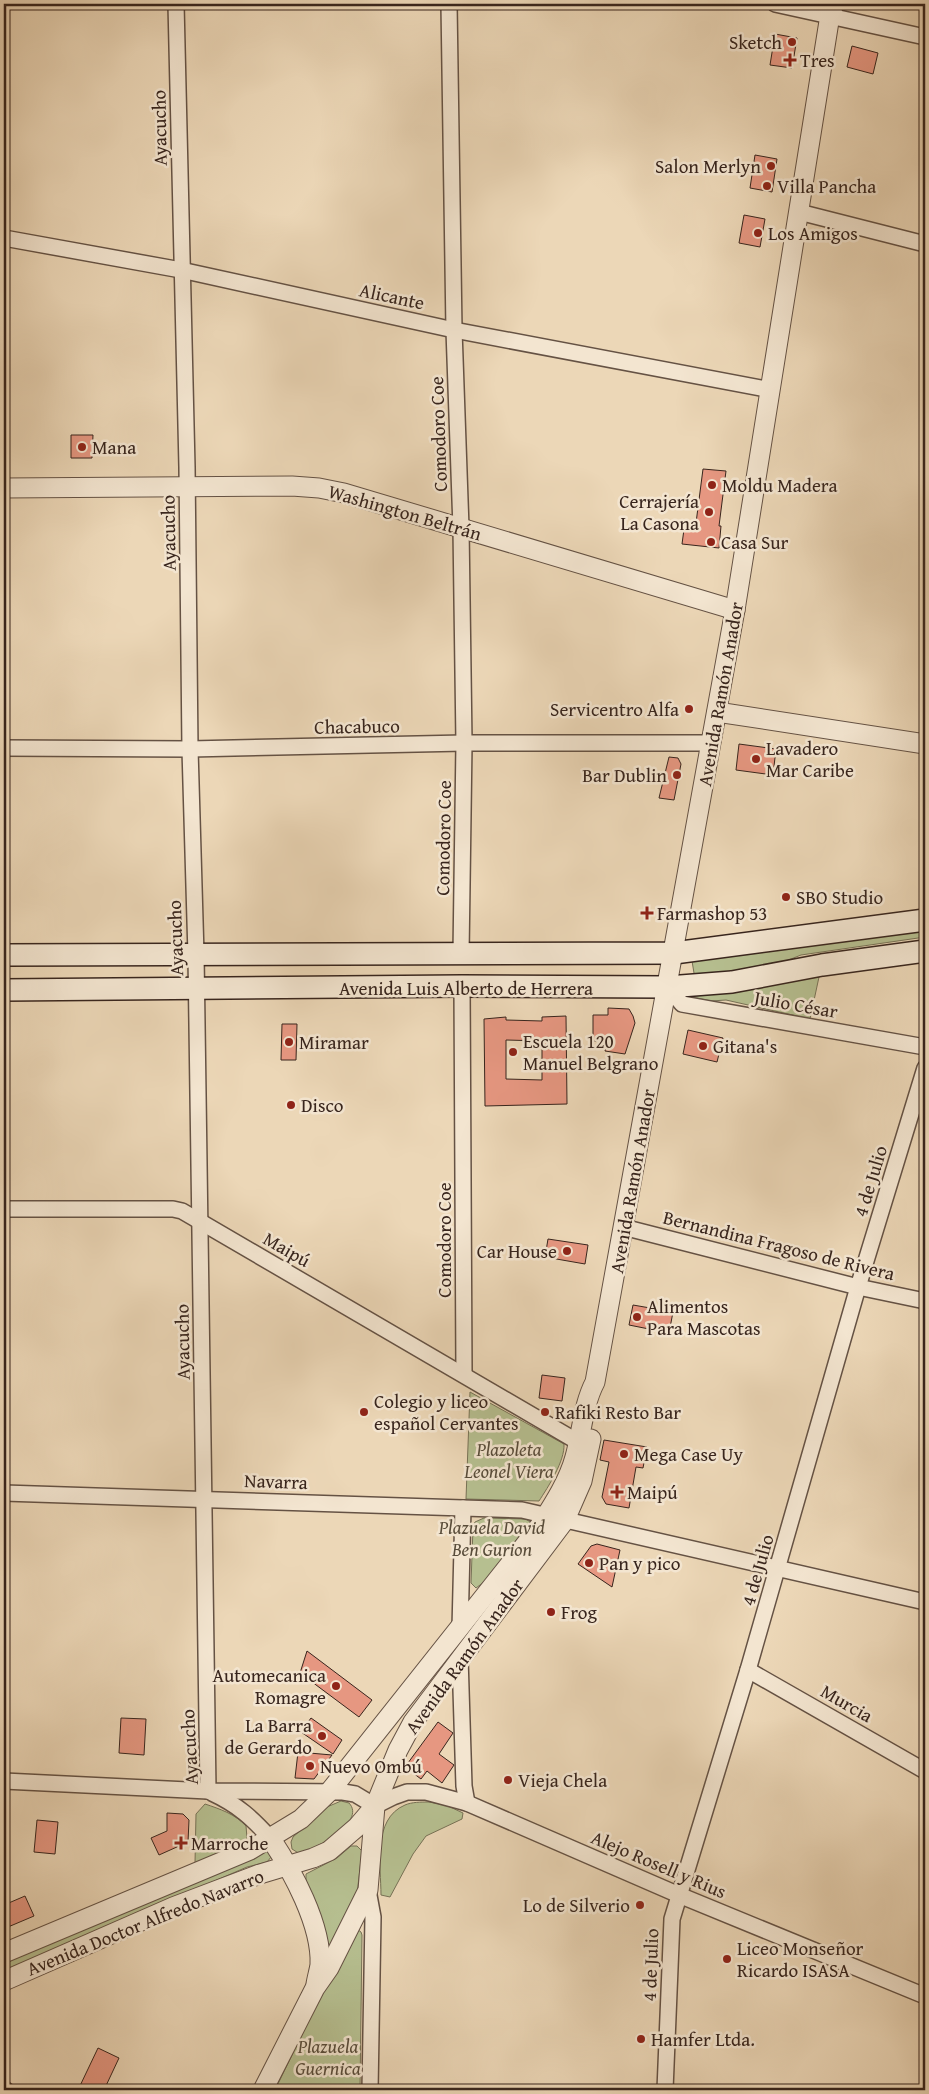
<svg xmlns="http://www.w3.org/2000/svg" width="929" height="2094" font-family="'Gentium Book Plus',serif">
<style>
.green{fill:#b6bf90;stroke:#777256}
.building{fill:#e69781;stroke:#38251d;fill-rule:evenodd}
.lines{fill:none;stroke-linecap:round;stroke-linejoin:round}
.minor-casing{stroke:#655244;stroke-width:18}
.tertiary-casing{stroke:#655244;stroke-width:21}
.secondary-casing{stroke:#38251d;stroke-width:24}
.minor{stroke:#f3e5d0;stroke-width:15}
.tertiary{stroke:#f3e5d0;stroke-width:19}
.secondary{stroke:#f3e5d0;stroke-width:21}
.poi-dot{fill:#8f2418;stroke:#f3e5d0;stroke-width:2}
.labels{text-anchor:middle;stroke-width:5;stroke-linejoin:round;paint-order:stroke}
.poi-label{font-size:19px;fill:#38251d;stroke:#f3e5d0;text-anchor:start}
.street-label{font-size:19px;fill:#38251d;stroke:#f3e5d0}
.park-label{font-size:19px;font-style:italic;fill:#584c3a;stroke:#f3e5d0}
</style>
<rect width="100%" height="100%" fill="#ecd7b7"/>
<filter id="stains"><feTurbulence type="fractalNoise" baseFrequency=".004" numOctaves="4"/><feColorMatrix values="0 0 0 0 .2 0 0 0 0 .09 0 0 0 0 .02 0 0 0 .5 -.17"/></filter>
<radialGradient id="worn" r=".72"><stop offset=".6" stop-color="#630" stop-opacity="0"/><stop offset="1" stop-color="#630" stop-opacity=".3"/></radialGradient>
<g class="green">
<polygon points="925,927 925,937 801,955 771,967 695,979 692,961"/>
<polygon points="819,977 810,1019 726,1000 711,1001 692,997 693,994"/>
<path d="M470 1392 564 1444C565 1461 548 1487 539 1501L466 1499Z"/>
<polygon points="484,1518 526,1519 530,1522 484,1582 476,1588 471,1583 473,1528 475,1522"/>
<path d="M341 1801 349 1803C367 1822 314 1849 300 1854L292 1849 291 1842 293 1837 327 1807Z"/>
<path d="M429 1802 446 1805 463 1813 462 1819 426 1836 413 1854 390 1897 381 1895C381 1867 372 1819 405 1805 412 1802 421 1802 429 1802Z"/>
<path d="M205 1804C220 1809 235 1814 246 1826L247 1838 245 1841 195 1863 196 1814Z"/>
<polygon points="351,1846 357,1846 362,1851 357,1894 332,1946 329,1947 306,1882 306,1874 337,1858"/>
<polygon points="264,1851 270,1852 272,1856 267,1862 247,1867 4,1972 4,1963"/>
<polygon points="357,1929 361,1932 362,1935 360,2090 275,2090 352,1932"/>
</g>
<g class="building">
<polygon points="775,34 797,38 792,68 770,65"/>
<polygon points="852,46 878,53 873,74 847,67"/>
<polygon points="755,155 777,159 772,192 750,188"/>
<polygon points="744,215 765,219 760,247 739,243"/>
<polygon points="71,435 93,435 92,458 71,458"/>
<polygon points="703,469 726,471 719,526 721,526 719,548 682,544 685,522 696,523"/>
<polygon points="739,744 776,749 773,775 736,770"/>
<polygon points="669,757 678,758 681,764 674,800 659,798"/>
<polygon points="608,1008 629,1009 633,1016 635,1023 625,1054 605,1051 607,1041 593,1041 593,1015 608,1015"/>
<path d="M566 1016 567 1104 485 1106 484 1019 506 1017V1020L542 1021V1017ZM506 1040 542 1041V1080L506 1079Z"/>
<polygon points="282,1024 297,1024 296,1060 281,1060"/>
<polygon points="688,1030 723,1038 717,1062 683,1054"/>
<polygon points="548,1239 588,1245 585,1264 545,1257"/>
<polygon points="633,1305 673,1312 669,1333 629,1325"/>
<polygon points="542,1375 565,1378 562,1401 539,1398"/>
<polygon points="604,1440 647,1447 643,1468 636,1467 629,1508 606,1504 602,1497 609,1462 600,1460"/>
<polygon points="597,1544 620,1550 612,1587 578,1564 591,1546"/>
<polygon points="307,1651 372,1700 359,1717 300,1673"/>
<polygon points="121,1718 146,1719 144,1755 119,1753"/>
<polygon points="311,1718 342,1740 333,1754 301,1732"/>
<polygon points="438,1722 453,1733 439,1754 454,1765 442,1783 427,1771 421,1779 405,1767"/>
<polygon points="298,1752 332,1755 314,1779 295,1778"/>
<polygon points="167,1813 183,1814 189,1820 188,1842 159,1855 151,1838 167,1831"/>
<polygon points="37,1820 58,1822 55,1854 34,1852"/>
<polygon points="25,1896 34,1916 8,1927 4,1917 4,1905"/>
<polygon points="98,2048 119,2058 104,2090 78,2090"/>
</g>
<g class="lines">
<defs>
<g id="minor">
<polyline points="176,4 187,467 190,749 196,955 208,1791"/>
<polyline points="449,4 454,330 461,528 464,743 461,954"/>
<polyline points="775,4 925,37"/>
<polyline points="799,212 925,244"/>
<polyline points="4,238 181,270 454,330 771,390"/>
<polyline points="4,748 190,749 464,743 711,743"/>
<polyline points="462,986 464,1374"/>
<polyline points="668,987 682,1004 925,1047"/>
<polyline points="4,1209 173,1209 182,1211 578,1442"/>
<polyline points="623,1227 858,1287 925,1301"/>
<polyline points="4,1493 522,1510 925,1602"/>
<polyline points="460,1629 463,1508"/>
<polyline points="460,1657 464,1786 467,1803"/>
<polyline points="748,1670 925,1771"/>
<polyline points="4,1781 208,1791 343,1792 355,1794 375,1806 393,1797 407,1792 426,1792 467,1803 679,1895 925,1996"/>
<path d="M212 1793C238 1805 252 1818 271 1839"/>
<polyline points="368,1890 373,1917 370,2090"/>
<polyline points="4,2089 6,2090"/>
<polyline points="665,2090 672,1919 748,1670 858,1287 925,1068"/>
</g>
<g id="tertiary">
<polyline points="4,488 292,486 319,488 344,493 735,610"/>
<polyline points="717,712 925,744"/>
<path d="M271 1839C292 1871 322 1925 320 1965 319 1971 317 1978 316 1984"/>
<path d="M4 1953 250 1850 301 1819 330 1791 537 1530C551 1508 568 1483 575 1457 582 1432 583 1405 595 1382L735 610 830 15 834 4"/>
<polyline points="4,1981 173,1907 260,1874 313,1858 329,1851 357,1827 375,1806 398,1750 413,1722 565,1520 582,1481 591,1439"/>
<polyline points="263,2090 315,1988 329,1968 368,1890 375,1806"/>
</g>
<g id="secondary">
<polyline points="4,955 674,953 925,920"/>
<polyline points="4,990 462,986 668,987 732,982 822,965 925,951"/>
</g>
</defs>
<use href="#minor" class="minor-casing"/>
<use href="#tertiary" class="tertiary-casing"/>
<use href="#secondary" class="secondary-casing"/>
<use href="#minor" class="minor"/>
<use href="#tertiary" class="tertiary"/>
<use href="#secondary" class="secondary"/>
</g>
<g class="poi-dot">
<circle cx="792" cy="42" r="5"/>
<path d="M787.5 52.5h5v5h5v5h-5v5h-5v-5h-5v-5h5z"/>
<circle cx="771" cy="166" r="5"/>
<circle cx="767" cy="186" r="5"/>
<circle cx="758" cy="233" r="5"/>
<circle cx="82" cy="447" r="5"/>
<circle cx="712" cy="485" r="5"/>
<circle cx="709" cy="512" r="5"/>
<circle cx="711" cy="542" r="5"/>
<circle cx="689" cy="709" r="5"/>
<circle cx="756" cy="759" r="5"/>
<circle cx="677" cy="775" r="5"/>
<circle cx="786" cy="897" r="5"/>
<path d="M644.5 905.5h5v5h5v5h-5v5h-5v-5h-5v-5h5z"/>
<circle cx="289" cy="1042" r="5"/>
<circle cx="703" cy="1046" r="5"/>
<circle cx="513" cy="1052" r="5"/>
<circle cx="291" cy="1105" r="5"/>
<circle cx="567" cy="1251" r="5"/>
<circle cx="637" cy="1317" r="5"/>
<circle cx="364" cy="1412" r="5"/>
<circle cx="545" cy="1412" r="5"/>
<circle cx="624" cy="1454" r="5"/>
<path d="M614.5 1484.5h5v5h5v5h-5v5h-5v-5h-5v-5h5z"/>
<circle cx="589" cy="1563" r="5"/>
<circle cx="551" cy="1612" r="5"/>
<circle cx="336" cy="1686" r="5"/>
<circle cx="322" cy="1736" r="5"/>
<circle cx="310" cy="1766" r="5"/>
<circle cx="508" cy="1780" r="5"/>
<path d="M178.5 1835.5h5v5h5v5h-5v5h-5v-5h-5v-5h5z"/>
<circle cx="640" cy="1905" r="5"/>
<circle cx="727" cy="1959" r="5"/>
<circle cx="641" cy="2039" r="5"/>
</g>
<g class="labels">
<g class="poi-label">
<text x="782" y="49" text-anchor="end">Sketch</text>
<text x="800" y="67">Tres</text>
<text x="761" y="173" text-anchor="end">Salon Merlyn</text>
<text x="777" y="193">Villa Pancha</text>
<text x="768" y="240">Los Amigos</text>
<text x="92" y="454">Mana</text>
<text x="722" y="492">Moldu Madera</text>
<text x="699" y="508" text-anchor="end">Cerrajería<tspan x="699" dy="22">La Casona</tspan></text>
<text x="721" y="549">Casa Sur</text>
<text x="679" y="716" text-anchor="end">Servicentro Alfa</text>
<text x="766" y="755">Lavadero<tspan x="766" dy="22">Mar Caribe</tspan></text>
<text x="667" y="782" text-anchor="end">Bar Dublin</text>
<text x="796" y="904">SBO Studio</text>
<text x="657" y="920">Farmashop 53</text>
<text x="523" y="1048">Escuela 120<tspan x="523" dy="22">Manuel Belgrano</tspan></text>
<text x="299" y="1049">Miramar</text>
<text x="713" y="1053">Gitana's</text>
<text x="301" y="1112">Disco</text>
<text x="557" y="1258" text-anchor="end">Car House</text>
<text x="647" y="1313">Alimentos<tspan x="647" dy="22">Para Mascotas</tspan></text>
<text x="374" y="1408">Colegio y liceo<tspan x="374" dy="22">español Cervantes</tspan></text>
<text x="555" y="1419">Rafiki Resto Bar</text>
<text x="634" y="1461">Mega Case Uy</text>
<text x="627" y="1499">Maipú</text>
<text x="599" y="1570">Pan y pico</text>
<text x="561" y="1619">Frog</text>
<text x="326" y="1682" text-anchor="end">Automecanica<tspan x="326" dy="22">Romagre</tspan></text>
<text x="312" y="1732" text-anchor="end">La Barra<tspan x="312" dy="22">de Gerardo</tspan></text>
<text x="320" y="1773">Nuevo Ombú</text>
<text x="518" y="1787">Vieja Chela</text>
<text x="191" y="1850">Marroche</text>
<text x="630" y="1912" text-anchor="end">Lo de Silverio</text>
<text x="737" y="1955">Liceo Monseñor<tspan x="737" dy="22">Ricardo ISASA</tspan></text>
<text x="651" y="2046">Hamfer Ltda.</text>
</g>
<g class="street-label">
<text transform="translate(159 128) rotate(-91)" y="7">Ayacucho</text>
<text transform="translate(392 296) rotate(12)" y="7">Alicante</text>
<text transform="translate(438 434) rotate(-92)" y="7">Comodoro Coe</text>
<text transform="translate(405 512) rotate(16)" y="7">Washington Beltrán</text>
<text transform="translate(168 533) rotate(-91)" y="7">Ayacucho</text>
<text transform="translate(720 694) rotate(-80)" y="7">Avenida Ramón Anador</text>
<text transform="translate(357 726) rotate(-1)" y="7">Chacabuco</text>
<text transform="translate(443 838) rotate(-89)" y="7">Comodoro Coe</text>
<text transform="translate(175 938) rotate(-92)" y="7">Ayacucho</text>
<text x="466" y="995">Avenida Luis Alberto de Herrera</text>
<text transform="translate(796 1004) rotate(10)" y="7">Julio César</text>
<text transform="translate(632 1181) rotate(-80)" y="7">Avenida Ramón Anador</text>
<text transform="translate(870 1181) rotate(-73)" y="7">4 de Julio</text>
<text transform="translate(444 1240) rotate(-90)" y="7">Comodoro Coe</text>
<text transform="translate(779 1245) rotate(14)" y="7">Bernandina Fragoso de Rivera</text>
<text transform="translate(287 1249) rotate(30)" y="7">Maipú</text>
<text transform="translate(182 1342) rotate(-91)" y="7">Ayacucho</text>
<text transform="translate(276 1481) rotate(2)" y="7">Navarra</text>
<text transform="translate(757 1570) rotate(-74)" y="7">4 de Julio</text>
<text transform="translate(464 1656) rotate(-54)" y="7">Avenida Ramón Anador</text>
<text transform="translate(847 1703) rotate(30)" y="7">Murcia</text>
<text transform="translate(189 1747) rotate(-93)" y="7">Ayacucho</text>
<text transform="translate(659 1864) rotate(23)" y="7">Alejo Rosell y Rius</text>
<text transform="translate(145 1922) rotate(-22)" y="7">Avenida Doctor Alfredo Navarro</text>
<text transform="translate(650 1965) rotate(-88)" y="7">4 de Julio</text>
</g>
<g class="park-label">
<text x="509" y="1456">Plazoleta<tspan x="509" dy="22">Leonel Viera</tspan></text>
<text x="492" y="1534">Plazuela David<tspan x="492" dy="22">Ben Gurion</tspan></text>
<text x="328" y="2053">Plazuela<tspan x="328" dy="22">Guernica</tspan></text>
</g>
</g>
<rect width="929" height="2094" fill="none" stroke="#ecd7b7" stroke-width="20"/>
<rect x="5" y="5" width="919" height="2084" fill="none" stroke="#38251d" stroke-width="2.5"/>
<rect x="10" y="10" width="909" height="2074" fill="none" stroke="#38251d"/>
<rect width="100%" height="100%" filter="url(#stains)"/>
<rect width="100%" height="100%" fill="url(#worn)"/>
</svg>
